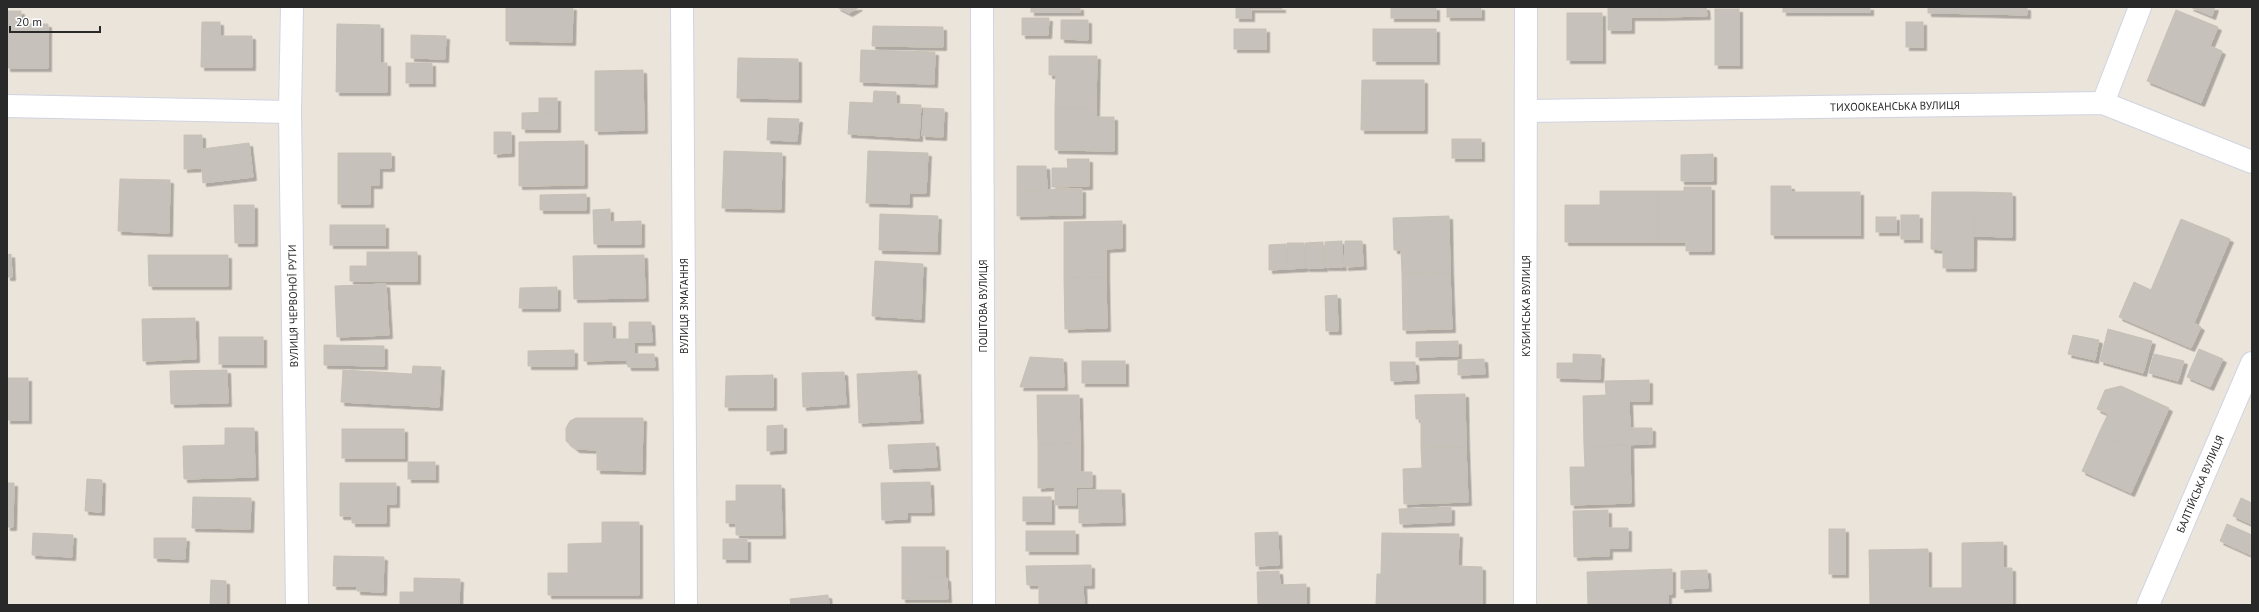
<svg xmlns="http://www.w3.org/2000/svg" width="2259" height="612" font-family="'PT Sans',sans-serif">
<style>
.building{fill:#c6c1bb;stroke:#c6c0b5;filter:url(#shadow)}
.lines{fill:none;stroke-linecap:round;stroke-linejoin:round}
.minor-casing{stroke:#d0d4e1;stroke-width:24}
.minor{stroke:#fff;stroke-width:22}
.labels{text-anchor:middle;stroke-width:3;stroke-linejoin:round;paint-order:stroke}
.street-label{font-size:11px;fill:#292929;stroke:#fff}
</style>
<defs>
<filter id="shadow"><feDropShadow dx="3.5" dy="3.5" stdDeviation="0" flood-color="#0004"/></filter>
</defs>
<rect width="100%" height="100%" fill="#ebe4db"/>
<g class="building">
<polygon points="506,7 573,7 572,42 506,41"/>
<polygon points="837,7 859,7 849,13"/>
<rect x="1031" y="7" width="49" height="5"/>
<rect x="1236" y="7" width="15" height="11"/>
<rect x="1251" y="7" width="31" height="2"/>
<rect x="1391" y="7" width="45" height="11"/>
<rect x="1447" y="7" width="34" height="10"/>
<polygon points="1608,7 1659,7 1659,17 1631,17 1631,30 1608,30"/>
<polygon points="1659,7 1706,7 1707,16 1659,17"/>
<rect x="1783" y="7" width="41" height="5"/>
<rect x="1824" y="7" width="46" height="5"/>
<polygon points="1928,7 1990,7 1989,14 1928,13"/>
<polygon points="1990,7 2027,7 2027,15 1989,14"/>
<polygon points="2190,7 2215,7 2212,16"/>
<rect x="1715" y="9" width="24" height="56"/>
<polygon points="2176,10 2218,27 2210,46 2222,51 2201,103 2147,81"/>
<polygon points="7,11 21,11 21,24 48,24 48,68 7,68"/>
<rect x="1567" y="13" width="35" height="47"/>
<polygon points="1022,18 1049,18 1048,35 1022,35"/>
<polygon points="1061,20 1088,20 1088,40 1061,39"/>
<polygon points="202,22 220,22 220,36 252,36 252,67 201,67"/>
<rect x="1906" y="22" width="17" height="25"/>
<polygon points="337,24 380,25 380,63 387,63 387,92 336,92"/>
<polygon points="873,26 943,27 943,47 872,46"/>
<rect x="1234" y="29" width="32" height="20"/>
<rect x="1373" y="29" width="63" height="32"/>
<polygon points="411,35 446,36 445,59 411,58"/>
<polygon points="861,50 935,52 934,84 860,82"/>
<polygon points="1049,56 1097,56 1096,108 1055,108 1056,75 1049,75"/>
<polygon points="738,58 798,59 798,99 737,98"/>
<rect x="406" y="63" width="26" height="20"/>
<polygon points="643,70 644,130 595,131 595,71"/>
<polygon points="1362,80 1424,80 1424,130 1361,130"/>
<polygon points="874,91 896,92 896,104 921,105 919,138 848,134 850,102 873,103"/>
<rect x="539" y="98" width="18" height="14"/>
<polygon points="924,108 944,109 943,137 922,136"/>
<polygon points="1055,108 1096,108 1096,117 1114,117 1114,151 1055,150"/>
<polygon points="557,112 557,129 522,129 522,113"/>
<polygon points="768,118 799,119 797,141 767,140"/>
<polygon points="494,132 511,132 511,153 494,154"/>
<polygon points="184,135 202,135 202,149 249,143 253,177 203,183 202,168 184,169"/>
<rect x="1452" y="139" width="29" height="19"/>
<polygon points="584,141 584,185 519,186 519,142"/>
<polygon points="724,151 782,153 781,209 722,208"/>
<polygon points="868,151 928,153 926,193 909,193 909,204 866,203"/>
<polygon points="338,153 391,153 391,168 379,168 379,185 370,185 370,204 338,204"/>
<polygon points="1713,154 1713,181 1681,181 1681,155"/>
<polygon points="1067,159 1089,159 1089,186 1052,187 1052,168 1068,168"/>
<polygon points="1017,166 1046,166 1047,190 1017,190"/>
<polygon points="120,179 170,180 169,233 118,231"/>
<polygon points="1771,186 1791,186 1791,192 1816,192 1816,235 1771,235"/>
<polygon points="1684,187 1711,187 1711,251 1686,251 1686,242 1658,242 1658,191 1684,191"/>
<polygon points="1082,189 1082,215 1017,216 1017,190"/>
<polygon points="1600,191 1658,191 1658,242 1565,242 1565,205 1600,205"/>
<rect x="1816" y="192" width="44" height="43"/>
<polygon points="1932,192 1974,192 1973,268 1943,268 1943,250 1931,249"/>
<polygon points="1974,192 2012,193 2012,237 1974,236"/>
<polygon points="586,194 586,210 540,210 540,195"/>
<polygon points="234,205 254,205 254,243 235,243"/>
<polygon points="610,209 610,222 641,221 641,244 594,244 593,210"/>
<polygon points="880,214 938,216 937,251 879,250"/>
<rect x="1901" y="215" width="18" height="24"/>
<polygon points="1449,216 1450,272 1402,273 1401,250 1394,250 1393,218"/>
<rect x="1876" y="217" width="20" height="15"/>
<polygon points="2181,219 2230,239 2194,323 2201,327 2191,348 2119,317 2134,282 2151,290"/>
<polygon points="1122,221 1122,248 1106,249 1106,277 1064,278 1064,222"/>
<rect x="330" y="225" width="55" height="20"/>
<polygon points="1342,241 1343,267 1325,267 1325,242"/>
<polygon points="1345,241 1362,241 1363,266 1345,267"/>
<polygon points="1323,242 1324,268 1306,268 1305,243"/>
<polygon points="1287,243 1304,243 1305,268 1287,269"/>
<polygon points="1286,244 1287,269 1269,270 1269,245"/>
<polygon points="367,252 417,252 417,281 350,281 350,266 367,266"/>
<polygon points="11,254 12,277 7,277 7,255"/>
<polygon points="148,255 228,255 228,286 149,286"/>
<polygon points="644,255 645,298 574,299 573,256"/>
<polygon points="875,261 923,264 921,319 872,316"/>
<polygon points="1450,272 1452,329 1403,330 1402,273"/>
<polygon points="1106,277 1107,328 1065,329 1064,278"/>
<polygon points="386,284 389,335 337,337 335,286"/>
<polygon points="557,287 557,308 519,308 520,288"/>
<polygon points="1337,295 1338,331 1326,331 1325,296"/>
<polygon points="195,318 196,359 143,361 142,319"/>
<polygon points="629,322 651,322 652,342 634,342 634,354 654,354 655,367 628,367 627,360 584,361 584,323 612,323 612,339 629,339"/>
<polygon points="2108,329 2152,341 2143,373 2100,361"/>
<polygon points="2073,335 2099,340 2095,360 2068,354"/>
<rect x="219" y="337" width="44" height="27"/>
<polygon points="1458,341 1458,356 1416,357 1416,342"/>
<polygon points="324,345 384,346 384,366 324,365"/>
<polygon points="2199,349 2223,359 2210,387 2187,377"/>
<polygon points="574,350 574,366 528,366 528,351"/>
<polygon points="1573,354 1601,355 1600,379 1557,378 1557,363 1573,363"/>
<polygon points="2154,354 2184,361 2178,381 2149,373"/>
<polygon points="1030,357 1063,359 1064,387 1020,387"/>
<polygon points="1484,359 1485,374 1458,375 1458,360"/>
<rect x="1082" y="361" width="43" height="22"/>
<polygon points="1390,362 1415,362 1416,380 1391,381"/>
<polygon points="413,366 441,367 439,407 341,402 343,370 412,374"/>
<polygon points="227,370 228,403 171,404 170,371"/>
<polygon points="917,371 920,420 859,423 857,374"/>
<polygon points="844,372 846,404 803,407 802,373"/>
<polygon points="773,375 773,407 725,407 726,376"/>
<rect x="7" y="378" width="21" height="42"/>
<polygon points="1649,380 1649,401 1629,401 1630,428 1652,428 1652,444 1584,446 1583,396 1606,395 1605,381"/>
<polygon points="2121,386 2169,408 2148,455 2099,433 2108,414 2097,409 2105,390"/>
<polygon points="1465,394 1466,447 1421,448 1421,419 1416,419 1415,395"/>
<polygon points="1037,395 1079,395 1080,443 1038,444"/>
<polygon points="576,418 643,418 642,471 597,470 597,450 576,449 566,441 566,428 570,421"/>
<polygon points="783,425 783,450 767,451 767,426"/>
<polygon points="225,428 254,428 255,477 184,479 183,446 225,445"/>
<rect x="342" y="429" width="62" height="29"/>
<polygon points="2099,433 2148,455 2131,493 2082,471"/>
<polygon points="935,443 937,467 890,469 888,445"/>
<polygon points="1080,443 1080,472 1092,472 1092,487 1076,487 1076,505 1055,505 1055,487 1038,488 1038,444"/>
<polygon points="1630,445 1631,503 1571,505 1570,467 1585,467 1584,446"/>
<polygon points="1466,447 1468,502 1404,504 1403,469 1422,468 1421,448"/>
<rect x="408" y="462" width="27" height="17"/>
<polygon points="87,479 102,480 101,512 85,511"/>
<polygon points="930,482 931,512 907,512 907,519 882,520 881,483"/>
<polygon points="7,483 14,483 13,527 7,527"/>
<polygon points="340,483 396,483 396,504 386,504 386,523 352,523 352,516 340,516"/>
<polygon points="736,485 781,485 782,535 736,535 736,523 726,523 726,501 736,501"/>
<polygon points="1079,490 1121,490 1122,522 1079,523"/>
<polygon points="193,497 251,498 250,529 192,528"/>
<rect x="1023" y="497" width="28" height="24"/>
<polygon points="2241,498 2252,503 2251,524 2233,516"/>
<polygon points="1451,507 1451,522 1400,524 1399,509"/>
<polygon points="1608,510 1608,528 1628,528 1628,548 1609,548 1609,556 1574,557 1573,511"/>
<polygon points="602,522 639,522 639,595 548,595 548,573 568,573 568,544 602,543"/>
<polygon points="2227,524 2252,535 2251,555 2220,541"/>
<rect x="1829" y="529" width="16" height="45"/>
<rect x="1026" y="531" width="49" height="20"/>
<polygon points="1278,532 1279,565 1256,566 1255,533"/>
<polygon points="33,533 73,535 72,557 32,555"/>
<polygon points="1382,533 1459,534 1458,566 1482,567 1482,605 1376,605 1377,574 1381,574"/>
<polygon points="154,538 186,538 185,559 154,558"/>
<rect x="723" y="539" width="24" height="20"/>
<polygon points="2003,542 2003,568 2012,568 2012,605 1870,605 1869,550 1928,549 1928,588 1962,588 1962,543"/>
<rect x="902" y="547" width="43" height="32"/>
<polygon points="334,556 384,557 383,592 357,591 357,586 333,586"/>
<polygon points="1091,565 1091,585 1083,585 1084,605 1039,605 1039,585 1027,585 1026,566"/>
<polygon points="1672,569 1672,594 1668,594 1668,605 1588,605 1587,572"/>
<polygon points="1707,570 1708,588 1681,589 1681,571"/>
<polygon points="1279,571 1280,585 1306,584 1306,605 1258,605 1257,572"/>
<polygon points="414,578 460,579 459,605 400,605 400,592 414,592"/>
<polygon points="947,578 948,599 902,599 902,579"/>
<polygon points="211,580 226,581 226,605 210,605"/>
<polygon points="828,595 829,605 791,605 790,599"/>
</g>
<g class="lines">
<defs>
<g id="minor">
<polyline points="292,7 290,112 297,605"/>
<polyline points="682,7 686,605"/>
<polyline points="982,7 984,605"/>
<polyline points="2103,103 2140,7"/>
<polyline points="7,106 290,112"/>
<polyline points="1526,111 2103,103 2252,162"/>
<polyline points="1525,605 1526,7"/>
<polyline points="2148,605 2252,363"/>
</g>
</defs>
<use href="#minor" class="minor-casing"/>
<use href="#minor" class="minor"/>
</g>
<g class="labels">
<g class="street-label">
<text transform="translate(1895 106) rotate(-1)" y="4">ТИХООКЕАНСЬКА ВУЛИЦЯ</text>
<text transform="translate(293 306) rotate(-91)" y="4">ВУЛИЦЯ ЧЕРВОНОЇ РУТИ</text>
<text transform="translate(684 306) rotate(-90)" y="4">ВУЛИЦЯ ЗМАГАННЯ</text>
<text transform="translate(983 306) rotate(-90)" y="4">ПОШТОВА ВУЛИЦЯ</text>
<text transform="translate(1526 306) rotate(-90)" y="4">КУБИНСЬКА ВУЛИЦЯ</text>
<text transform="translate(2200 484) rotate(-67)" y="4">БАЛТІЙСЬКА ВУЛИЦЯ</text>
</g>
</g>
<rect width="2259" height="612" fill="none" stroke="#292929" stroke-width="16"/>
<path d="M10 26v6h90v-6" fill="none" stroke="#292929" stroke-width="2"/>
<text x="16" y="26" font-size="12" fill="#292929" stroke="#ffffff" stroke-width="3" paint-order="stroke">20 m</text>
</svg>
